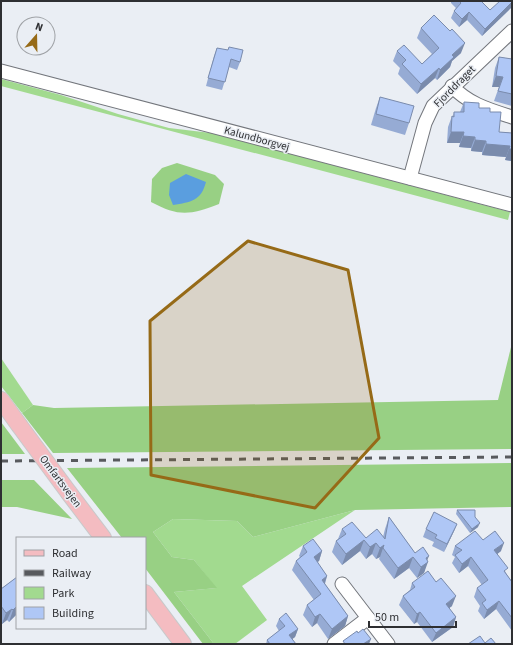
<svg xmlns="http://www.w3.org/2000/svg" width="513" height="645" font-family="'Source Sans 3',sans-serif">
<style>
.green{fill:#a2da8f}
.forest{fill:#98d084}
.water{fill:#5a9edf}
.lines{fill:none;stroke-linecap:round;stroke-linejoin:round}
.minor-casing{stroke:#73767c;stroke-width:15}
.major-casing{stroke:#c9c9ca;stroke-width:18}
.minor{stroke:#fff;stroke-width:13}
.major{stroke:#f4bcc1;stroke-width:16}
.rail{stroke:#585a5e;stroke-width:3;stroke-dasharray:7 7;stroke-linecap:butt}
.major-bridge-casing{stroke:#c9c9ca;stroke-width:18;stroke-linecap:butt}
.major-bridge{stroke:#f4bcc1;stroke-width:16}
.wall{fill:#96abd4}
.shaded-wall{fill:#7a8bac}
.building{fill:#afc7f6;stroke:#7a8bac}
.marked{fill:#966a17;fill-opacity:0.2;stroke:#966a17;stroke-width:3;stroke-linejoin:round}
.labels{text-anchor:middle;stroke-width:3;stroke-linejoin:round;paint-order:stroke}
.street-label{font-size:11px;fill:#2e2f32;stroke:#eaeef4}
</style>
<rect width="100%" height="100%" fill="#eaeef4"/>
<g class="green">
<polygon points="1,79 61,95 118,114 169,128 211,133 510,212 508,220 1,86"/>
<polygon points="1,358 33,405 22,413 1,386"/>
<polygon points="355,510 242,586 267,620 235,644 214,644 174,592 216,588 194,560 172,557 153,532 173,519 237,521 253,537"/>
</g>
<g class="forest">
<path d="M177 163 215 175 224 184 219 204C190 215 179 217 151 202L152 179 162 168Z"/>
<polygon points="512,343 512,449 53,453 22,413 33,405 54,408 498,400"/>
<polygon points="1,422 25,454 1,454"/>
<polygon points="512,463 512,507 355,510 253,537 237,521 173,519 153,532 172,557 194,560 217,588 174,592 214,644 203,644 145,568 145,538 122,538 67,468"/>
<polygon points="1,480 34,480 72,519 17,507 1,507"/>
</g>
<path class="water" d="M186 174 206 182C201 201 191 202 173 205L169 195 170 183Z"/>
<g class="lines">
<defs>
<g id="minor">
<polyline points="1,71 512,205"/>
<path d="M452 86C468 104 490 110 512 117"/>
<polyline points="410,178 425,123 433,106 512,31"/>
<polyline points="342,584 388,644"/>
<polyline points="334,644 368,618"/>
</g>
<g id="major">
<polyline points="1,400 19,425"/>
<polyline points="69,493 103,538"/>
<polyline points="145,593 183,644"/>
</g>
</defs>
<use href="#minor" class="minor-casing"/>
<use href="#major" class="major-casing"/>
<use href="#minor" class="minor"/>
<use href="#major" class="major"/>
<polyline class="rail" points="1,461 512,457"/>
<defs>
<polyline id="major-bridge" points="19,425 69,493"/>
</defs>
<use href="#major-bridge" class="major-bridge-casing"/>
<use href="#major-bridge" class="major-bridge"/>
</g>
<g class="wall">
<polygon points="451,1 481,1 490,10 512,1 512,7 482,36 467,20 459,27 451,18 454,11 456,8 451,3"/>
<polygon points="421,28 461,53 452,61 450,67 437,80 435,78 417,94 398,74 400,68 393,61 397,51 422,64 432,54 417,38"/>
<polygon points="217,48 227,50 240,62 237,70 229,67 222,90 206,86 214,56"/>
<polygon points="499,57 512,59 512,106 494,101 499,87 492,87 495,68"/>
<polygon points="380,97 409,123 405,135 371,125 376,108"/>
<polygon points="464,102 490,112 499,132 512,133 512,161 505,160 506,157 482,155 482,152 471,151 471,148 459,147 460,143 447,143 448,127 452,116 453,116 454,112 460,112"/>
<polygon points="457,510 478,527 470,533 456,514"/>
<polygon points="389,517 415,553 427,560 424,573 417,578 409,568 394,579 379,559 380,557 376,559 372,554 366,559 360,551 342,565 332,552 336,541 338,539 342,529 366,538 383,537 385,529"/>
<polygon points="457,524 454,531 444,552 432,546 434,542 423,537 426,529"/>
<polygon points="483,540 501,551 497,554 506,573 512,582 512,631 496,609 484,619 478,611 480,606 474,597 477,588 482,585 468,566 459,573 452,563 455,557 452,555 455,546"/>
<polygon points="303,546 322,551 319,561 317,562 327,576 325,584 348,616 345,626 328,639 317,623 312,627 303,615 307,605 314,600 292,570 296,561 300,557 299,556"/>
<polygon points="17,577 17,614 9,622 7,620 2,624 1,623 1,589"/>
<polygon points="412,583 452,606 449,608 456,617 453,627 432,642 417,622 414,624 399,605 403,596 410,590"/>
<polygon points="279,619 298,629 295,637 292,639 296,644 266,644 267,640 279,631 276,626"/>
</g>
<g class="shaded-wall">
<polygon points="512,2 512,7 482,36 485,29"/>
<polygon points="469,12 467,20 459,27 462,19"/>
<polygon points="465,43 461,53 452,61 450,67 437,80 440,70 452,55"/>
<polygon points="439,68 435,78 417,94 421,84"/>
<polygon points="496,76 503,77 499,87 492,87"/>
<polygon points="451,132 464,132 460,143 447,143"/>
<polygon points="463,136 475,137 471,148 459,147"/>
<polygon points="475,140 486,141 482,152 471,151"/>
<polygon points="486,144 510,146 506,157 482,155"/>
<polygon points="509,149 512,149 512,161 505,160"/>
<polygon points="480,523 478,527 470,533 472,529"/>
<polygon points="457,524 454,531 444,552 447,544"/>
<polygon points="364,540 360,551 342,565 346,554"/>
<polygon points="376,543 372,554 366,559 370,547"/>
<polygon points="504,543 501,551 491,559 494,550"/>
<polygon points="384,545 380,557 376,559 380,548"/>
<polygon points="322,551 319,561 310,567 314,557"/>
<polygon points="429,556 426,563 428,562 424,573 417,578 421,567 426,558"/>
<polygon points="413,557 409,568 394,579 398,568"/>
<polygon points="471,557 468,566 459,573 462,564"/>
<polygon points="327,576 324,585 322,580"/>
<polygon points="456,596 452,606 443,613 446,604"/>
<polygon points="499,601 496,609 484,619 487,610"/>
<polygon points="17,606 17,614 9,622 13,610"/>
<polygon points="12,609 7,620 2,624 6,613"/>
<polygon points="420,612 417,622 414,624 417,614"/>
<polygon points="320,614 317,623 312,627 315,617"/>
<polygon points="348,616 345,626 328,639 332,629"/>
<polygon points="456,617 453,627 432,642 436,633"/>
<polygon points="298,629 295,637 287,643 289,635"/>
<polygon points="371,639 369,644 363,644"/>
</g>
<g class="building">
<polygon points="459,1 481,1 490,10 500,1 512,1 512,2 485,29 469,12 462,19 454,11 461,3"/>
<polygon points="434,15 450,31 452,29 465,43 452,55 454,57 440,70 439,68 421,84 402,64 406,60 397,51 404,45 422,64 439,48 421,28"/>
<polygon points="229,47 243,50 240,62 231,59 225,82 208,78 217,48 228,50"/>
<polygon points="499,57 512,59 512,94 498,91 503,77 496,76"/>
<polygon points="380,97 414,106 409,123 376,114"/>
<polygon points="464,102 479,103 479,108 490,108 490,112 501,112 499,132 512,133 512,149 509,149 510,146 486,144 486,141 475,140 475,137 463,136 464,132 451,132 452,116 454,117 454,112 464,112"/>
<polygon points="457,510 475,510 475,517 480,523 472,529"/>
<polygon points="434,512 457,524 447,544 435,538 437,535 426,529"/>
<polygon points="389,517 415,553 423,547 429,556 426,558 428,562 421,567 413,557 398,568 383,548 384,545 380,548 376,543 370,547 364,540 346,554 336,541 346,534 342,529 352,522 366,538 377,529 385,539"/>
<polygon points="475,531 483,540 495,531 504,543 494,550 508,568 504,571 512,582 512,618 499,601 487,610 482,603 486,600 477,588 488,580 471,557 462,564 455,555 462,550 455,546"/>
<polygon points="313,539 322,551 314,557 327,576 322,580 348,616 332,629 320,614 315,617 307,605 321,594 296,561 307,552 303,546"/>
<polygon points="428,571 436,582 441,578 456,596 446,604 456,617 436,633 420,612 417,614 403,596 415,587 412,583"/>
<polygon points="17,577 17,606 13,610 12,609 6,613 1,606 1,589"/>
<polygon points="286,613 298,629 289,635 296,644 270,644 267,640 285,626 279,619"/>
<polygon points="363,629 371,639 363,644 345,644 343,641 357,631 358,633"/>
<polygon points="480,636 485,643 491,638 496,644 468,644"/>
</g>
<path class="marked" d="M248 241 348 270 379 438 315 508 151 475 150 321Z"/>
<g class="labels">
<g class="street-label">
<text transform="translate(454 86) rotate(-45)" y="4">Fjorddraget</text>
<text transform="translate(257 138) rotate(15)" y="4">Kalundborgvej</text>
<text transform="translate(61 481) rotate(53)" y="4">Omfartsvejen</text>
</g>
</g>
<rect width="513" height="645" fill="none" stroke="#2e2f32" stroke-width="4"/>
<rect x="16" y="537" width="130" height="92" fill="#eaeef4" stroke="#9fa2a6"/>
<rect x="24" y="550" width="20" height="6" fill="#f4bcc1" stroke="#9fa2a6"/>
<text x="52" y="557" font-size="12" fill="#2e2f32">Road</text>
<rect x="24" y="570" width="20" height="6" fill="#585a5e" stroke="#9fa2a6"/>
<text x="52" y="577" font-size="12" fill="#2e2f32">Railway</text>
<rect x="24" y="587" width="20" height="12" fill="#a2da8f" stroke="#9fa2a6"/>
<text x="52" y="597" font-size="12" fill="#2e2f32">Park</text>
<rect x="24" y="607" width="20" height="12" fill="#afc7f6" stroke="#9fa2a6"/>
<text x="52" y="617" font-size="12" fill="#2e2f32">Building</text>
<g transform="translate(36 36) rotate(20)"><circle r="19" fill="#eaeef4" stroke="#9fa2a6"/>
<path d="M0-3L7 15L0 10L-7 15Z" fill="#966a17"/>
<text y="-6" font-size="11" font-weight="bold" text-anchor="middle" fill="#2e2f32">N</text>
</g>
<path d="M369 621v6h87v-6" fill="none" stroke="#2e2f32" stroke-width="2"/>
<text x="375" y="621" font-size="12" fill="#2e2f32" stroke="#eaeef4" stroke-width="3" paint-order="stroke">50 m</text>
</svg>
